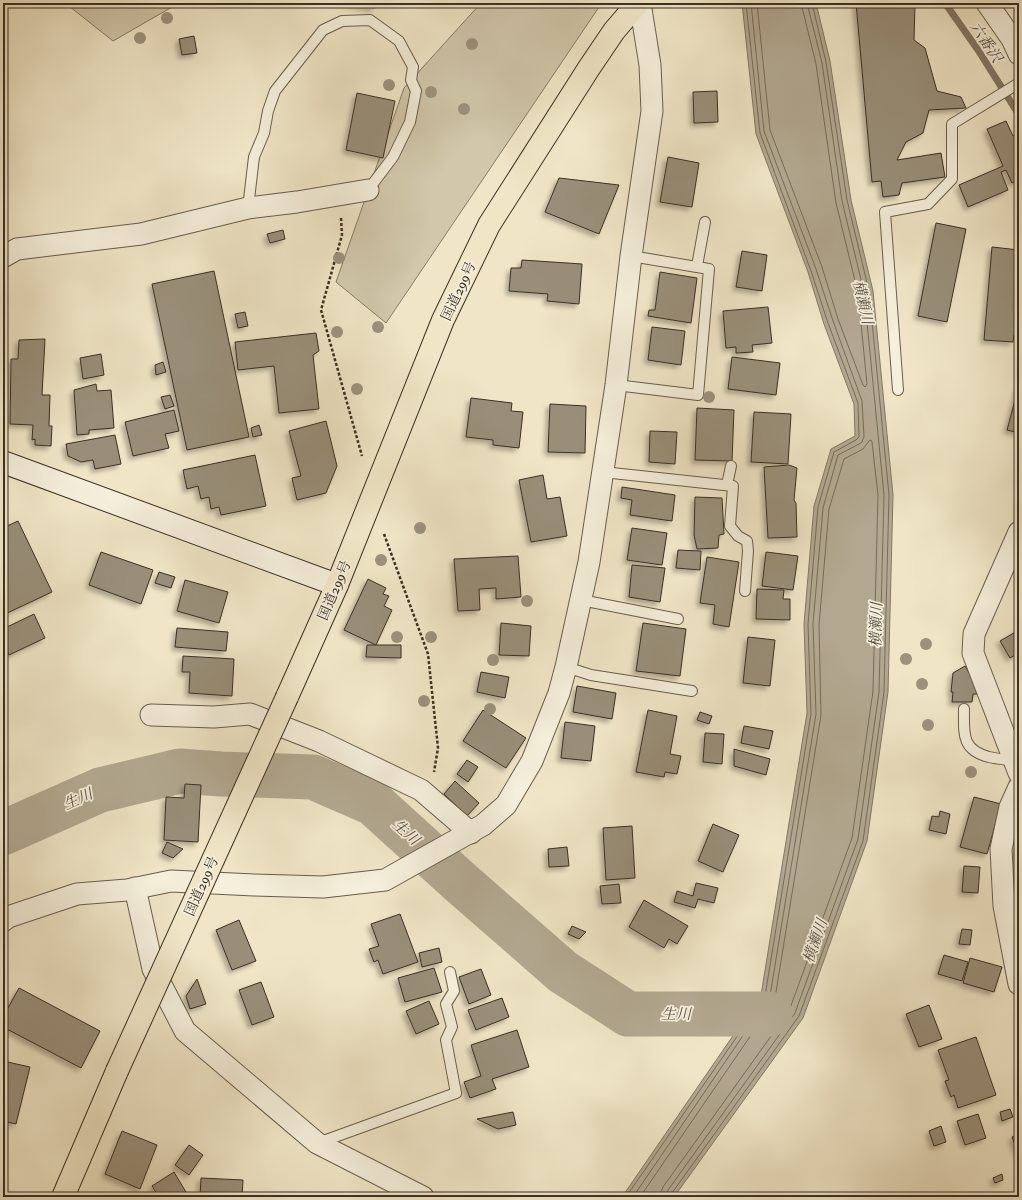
<svg xmlns="http://www.w3.org/2000/svg" width="1022" height="1200" font-family="'IM FELL Double Pica','Noto Serif JP',serif">
<style>
.green{fill:#d1c7ab;stroke:#867c68}
.water{fill:#b2a890;stroke:#827865}
.lines{fill:none;stroke-linecap:round;stroke-linejoin:round}
.shore{stroke:#766c5a;stroke-width:1}
.stream{stroke:#827865;stroke-width:7}
.river{stroke:#b2a890;stroke-width:45}
.building{fill:#998f79;stroke:#3a3024;filter:url(#shadow)}
.lane-casing{stroke:#685e4d;stroke-width:12}
.street-casing{stroke:#685e4d;stroke-width:23}
.secondary-casing{stroke:#3a3024;stroke-width:24}
.highway-casing{stroke:#3a3024;stroke-width:24}
.path{stroke:#3a3024;stroke-width:2.5;stroke-dasharray:3 2;stroke-linecap:butt}
.lane{stroke:#f5efdb;stroke-width:10}
.street{stroke:#f5efdb;stroke-width:21}
.secondary{stroke:#f5efdb;stroke-width:22}
.highway{stroke:#f0e6c7;stroke-width:22}
.highway-bridge-casing{stroke:#3a3024;stroke-width:24;stroke-linecap:butt}
.highway-bridge{stroke:#f0e6c7;stroke-width:22}
.tree{fill:#9c927c}
.labels{text-anchor:middle;stroke-width:3.5;stroke-linejoin:round;paint-order:stroke}
.street-label{font-size:14px;fill:#3a3024;stroke:#f5efdb}
.water-label{font-size:15px;font-style:italic;fill:#584e3f;stroke:#f5efdb}
</style>
<defs>
<filter id="shadow"><feDropShadow dx="-3.5" dy="3.5" stdDeviation="2" flood-color="#0004"/></filter>
</defs>
<rect width="100%" height="100%" fill="#f0e6c7"/>
<filter id="stains"><feTurbulence type="fractalNoise" baseFrequency=".005" numOctaves="4"/><feColorMatrix values="0 0 0 0 .2 0 0 0 0 .09 0 0 0 0 .02 0 0 0 .5 -.17"/></filter>
<radialGradient id="worn" r=".72"><stop offset=".6" stop-color="#630" stop-opacity="0"/><stop offset="1" stop-color="#630" stop-opacity=".3"/></radialGradient>
<g class="green">
<polygon points="73,3 179,3 113,41 69,6"/>
<polygon points="481,3 603,3 599,7 386,323 336,282 404,88"/>
</g>
<polygon class="water" points="742,3 816,3 830,61 851,200 873,291 893,495 888,692 867,841 803,1018 674,1197 622,1197 761,995 807,713 804,624 814,506 831,449 855,436 854,404 824,324 808,272 756,134"/>
<g class="lines">
<g class="shore">
<polyline points="757,3 770,130 822,267 838,319 863,385 865,387 867,384 858,293 836,203 816,64 801,3"/>
<polyline points="626,1197 765,996 811,714 808,624 818,507 834,452 856,440 859,437 858,403 828,323 811,271 760,133 746,3"/>
<polyline points="633,1197 770,996 816,714 813,624 823,508 838,455 859,444 862,442 864,437 862,401 833,321 816,269 764,131 751,3"/>
<polyline points="640,1197 773,1003 775,998 821,715 819,625 829,509 844,459 863,449 869,441 871,440 872,442 878,495 873,691 852,838 789,1011 663,1187 661,1192 660,1197"/>
<polyline points="666,1197 668,1190 795,1013 858,839 879,692 884,495 864,292 842,201 822,63 807,3"/>
<polyline points="671,1197 672,1193 799,1016 863,841 884,692 889,495 869,291 847,200 826,62 812,3"/>
</g>
<polyline class="stream" points="945,3 978,50 1019,115"/>
<polyline class="river" points="3,833 100,790 180,771 221,774 313,777 373,803 460,882 563,972 628,1014 770,1014"/>
</g>
<g class="building">
<polygon points="345,3 375,3 374,8"/>
<polygon points="856,3 915,3 914,40 925,48 937,91 961,97 966,108 929,110 923,133 906,142 897,160 941,153 945,177 902,183 899,195 883,197 881,181 872,182"/>
<polygon points="194,36 197,53 182,55 179,39"/>
<polygon points="717,91 718,122 694,123 693,92"/>
<polygon points="357,93 395,101 383,158 346,150"/>
<polygon points="1006,121 1013,136 1019,134 1019,179 1012,183 1006,170 1001,172 1008,190 968,207 959,185 1003,166 987,129"/>
<polygon points="668,157 699,163 692,207 660,202"/>
<polygon points="559,178 619,185 599,234 545,212"/>
<polygon points="936,223 966,229 947,322 918,316"/>
<polygon points="283,230 285,239 270,243 267,234"/>
<polygon points="992,247 1019,250 1019,336 1014,335 1013,342 984,340"/>
<polygon points="742,251 767,255 762,291 736,287"/>
<polygon points="522,260 582,264 579,304 547,301 548,294 509,291 511,268 521,268"/>
<polygon points="214,271 249,437 187,450 152,284"/>
<polygon points="660,272 697,278 691,323 648,316 649,310 655,310"/>
<polygon points="768,307 772,343 752,345 753,352 736,353 736,347 726,348 723,311"/>
<polygon points="245,312 248,326 238,328 235,314"/>
<polygon points="652,327 685,331 681,365 648,360"/>
<polygon points="316,333 319,351 313,355 319,409 279,413 274,366 238,370 235,342"/>
<polygon points="45,339 42,395 50,395 49,426 52,426 51,446 35,445 35,439 32,440 33,425 10,424 11,359 18,359 19,340"/>
<polygon points="101,354 104,375 83,379 80,358"/>
<polygon points="732,357 780,363 776,395 728,389"/>
<polygon points="163,362 166,372 156,375 155,365"/>
<polygon points="96,384 97,391 111,390 114,428 89,430 89,434 77,435 74,390"/>
<polygon points="1019,385 1019,433 1007,430"/>
<polygon points="170,395 174,406 165,409 161,397"/>
<polygon points="471,398 512,403 511,411 523,412 519,448 493,445 493,440 466,437"/>
<polygon points="550,404 586,406 585,453 548,452"/>
<polygon points="697,408 734,410 732,461 695,460"/>
<polygon points="174,410 179,431 165,434 169,448 133,456 125,422"/>
<polygon points="754,412 791,414 788,464 751,462"/>
<polygon points="326,421 337,466 326,493 297,500 292,478 301,476 289,431"/>
<polygon points="259,425 262,435 253,437 251,428"/>
<polygon points="650,431 677,432 675,464 649,462"/>
<polygon points="115,435 121,464 95,469 93,460 81,462 68,456 66,444"/>
<polygon points="255,455 266,506 221,515 219,507 211,509 209,497 201,499 198,486 187,489 183,470"/>
<polygon points="789,465 797,468 794,500 796,503 797,537 768,538 764,467"/>
<polygon points="543,475 547,499 560,497 567,536 531,542 519,480"/>
<polygon points="622,487 675,495 672,521 630,515 632,500 621,498"/>
<polygon points="695,497 722,498 724,534 719,535 718,548 697,549 694,535"/>
<polygon points="18,521 52,592 3,615 3,528"/>
<polygon points="632,528 667,533 662,565 627,560"/>
<polygon points="678,550 701,551 700,570 676,568"/>
<polygon points="101,552 153,570 141,604 89,585"/>
<polygon points="766,552 798,556 793,590 762,586"/>
<polygon points="518,556 521,597 496,599 496,588 479,589 480,610 458,611 454,559"/>
<polygon points="707,557 739,562 729,627 713,624 715,605 700,603"/>
<polygon points="632,565 665,568 660,602 629,597"/>
<polygon points="159,572 175,577 171,588 155,583"/>
<polygon points="368,579 386,588 383,594 389,596 384,606 392,610 376,645 344,630"/>
<polygon points="185,580 228,592 219,623 177,611"/>
<polygon points="757,589 784,590 783,599 790,599 790,620 756,619"/>
<polygon points="34,614 45,638 9,655 3,642 3,629"/>
<polygon points="501,623 531,626 529,656 499,655"/>
<polygon points="643,623 686,629 680,676 636,671"/>
<polygon points="177,628 228,632 226,651 175,647"/>
<polygon points="1019,630 1019,653 1010,658 1000,641"/>
<polygon points="748,637 775,640 770,686 743,683"/>
<polygon points="367,645 401,645 401,658 366,657"/>
<polygon points="183,656 234,659 232,696 189,693 190,672 182,672"/>
<polygon points="965,666 979,689 978,694 973,694 972,702 952,702 953,692 951,692 953,673"/>
<polygon points="481,672 509,677 505,698 477,692"/>
<polygon points="577,686 616,693 612,719 573,712"/>
<polygon points="483,710 526,738 506,768 463,741"/>
<polygon points="648,710 677,716 670,754 681,756 677,774 665,772 664,777 636,772"/>
<polygon points="700,712 712,716 709,724 697,720"/>
<polygon points="565,722 595,726 591,761 561,758"/>
<polygon points="744,726 773,731 769,749 741,743"/>
<polygon points="705,733 724,734 722,764 703,762"/>
<polygon points="734,749 770,759 766,775 734,766"/>
<polygon points="467,760 478,767 468,782 457,774"/>
<polygon points="455,781 479,803 467,816 444,794"/>
<polygon points="185,784 201,785 198,842 164,840 166,797 184,798"/>
<polygon points="974,797 1001,804 987,854 960,847"/>
<polygon points="940,811 950,814 946,834 929,830 932,816 939,817"/>
<polygon points="713,824 739,835 723,872 698,861"/>
<polygon points="632,826 635,878 606,880 603,828"/>
<polygon points="167,842 183,849 173,858 162,853"/>
<polygon points="567,847 569,866 549,867 548,849"/>
<polygon points="1019,847 1019,871 1015,848"/>
<polygon points="964,866 980,867 978,893 962,892"/>
<polygon points="696,883 718,888 714,903 698,899 695,908 674,902 677,891 693,896"/>
<polygon points="619,884 621,903 602,904 600,886"/>
<polygon points="644,900 688,926 677,944 669,939 664,948 629,927"/>
<polygon points="400,914 418,962 383,974 378,960 374,962 369,949 379,946 371,924"/>
<polygon points="239,920 256,961 232,970 216,930"/>
<polygon points="572,926 586,932 579,939 568,934"/>
<polygon points="962,929 972,930 970,945 959,944"/>
<polygon points="439,948 442,962 422,967 419,953"/>
<polygon points="944,955 968,962 962,981 938,974"/>
<polygon points="970,958 1002,967 994,992 963,983"/>
<polygon points="434,968 442,992 405,1002 398,978"/>
<polygon points="481,969 491,995 469,1004 459,977"/>
<polygon points="197,979 206,1004 190,1009 186,996"/>
<polygon points="261,982 274,1017 252,1025 239,990"/>
<polygon points="19,988 100,1031 81,1068 3,1027 3,1017"/>
<polygon points="502,998 509,1017 476,1030 468,1010"/>
<polygon points="429,1001 439,1024 416,1034 406,1011"/>
<polygon points="929,1005 942,1039 919,1047 906,1014"/>
<polygon points="517,1030 529,1067 492,1079 496,1089 470,1098 464,1082 481,1076 471,1045"/>
<polygon points="976,1037 996,1095 958,1108 954,1095 951,1097 945,1081 949,1080 938,1050"/>
<polygon points="3,1061 30,1067 16,1124 3,1121"/>
<polygon points="1010,1109 1013,1117 1002,1121 1000,1112"/>
<polygon points="513,1112 516,1125 498,1129 477,1119"/>
<polygon points="978,1114 986,1138 965,1145 957,1121"/>
<polygon points="941,1126 946,1142 934,1146 929,1131"/>
<polygon points="122,1131 157,1145 140,1189 105,1174"/>
<polygon points="1019,1134 1019,1155 1012,1137"/>
<polygon points="189,1145 203,1155 189,1175 175,1165"/>
<polygon points="174,1172 189,1197 159,1197 152,1186"/>
<polygon points="1002,1174 1003,1180 995,1183 993,1178"/>
<polygon points="201,1178 243,1180 242,1197 200,1197"/>
</g>
<g class="lines">
<defs>
<g id="lane">
<polyline points="248,208 254,157 264,133 268,111 275,91 323,30 342,21 370,20 399,41 413,67 411,80 416,91 410,122 393,157 368,190"/>
<polyline points="697,266 705,222"/>
<polyline points="616,385 698,395 709,269 631,256"/>
<polyline points="898,390 885,212 928,204 952,179 952,124 1019,83"/>
<polyline points="603,472 733,486 730,526 738,536 747,541 748,551 745,591"/>
<polyline points="727,485 731,466"/>
<polyline points="581,600 678,619"/>
<polyline points="566,667 591,675 692,691"/>
<path d="M964 709C964 733 961 750 989 757 998 759 1005 760 1014 760"/>
<polyline points="318,1143 456,1093 446,1040 452,1027 446,1004 454,991 450,972"/>
</g>
<g id="street">
<polyline points="987,3 1012,39 1019,54"/>
<polyline points="3,257 17,249 141,234 248,208 297,202 368,190"/>
<polyline points="1019,532 974,634 973,653 1019,773"/>
<polyline points="151,715 214,717 250,714 319,741 421,790 471,833"/>
<polyline points="1019,787 1010,807 1001,849 1004,906 1019,984"/>
<polyline points="135,888 153,969 185,1031 317,1143 423,1197"/>
<polyline points="3,921 8,917 77,894 127,890 171,881 254,885 323,887 385,880 483,825 506,805 532,761 559,693 566,667 589,562 616,385 631,256 652,111 650,65 640,3"/>
</g>
<polyline id="secondary" points="3,462 337,585"/>
<g id="highway">
<polyline points="287,697 337,585 443,320 489,225 589,68 614,31 638,3"/>
<polyline points="63,1197 117,1071"/>
</g>
</defs>
<use href="#lane" class="lane-casing"/>
<use href="#street" class="street-casing"/>
<use href="#secondary" class="secondary-casing"/>
<use href="#highway" class="highway-casing"/>
<g class="path">
<polyline points="341,218 342,235 321,310 362,456"/>
<polyline points="384,534 428,654 438,748 434,772"/>
</g>
<use href="#lane" class="lane"/>
<use href="#street" class="street"/>
<use href="#secondary" class="secondary"/>
<use href="#highway" class="highway"/>
<defs>
<polyline id="highway-bridge" points="117,1071 287,697"/>
</defs>
<use href="#highway-bridge" class="highway-bridge-casing"/>
<use href="#highway-bridge" class="highway-bridge"/>
</g>
<g class="tree">
<circle cx="167" cy="18" r="6"/>
<circle cx="140" cy="38" r="6"/>
<circle cx="472" cy="44" r="6"/>
<circle cx="389" cy="85" r="6"/>
<circle cx="431" cy="92" r="6"/>
<circle cx="464" cy="109" r="6"/>
<circle cx="339" cy="258" r="6"/>
<circle cx="378" cy="327" r="6"/>
<circle cx="337" cy="332" r="6"/>
<circle cx="357" cy="389" r="6"/>
<circle cx="709" cy="397" r="6"/>
<circle cx="420" cy="528" r="6"/>
<circle cx="381" cy="560" r="6"/>
<circle cx="527" cy="601" r="6"/>
<circle cx="397" cy="637" r="6"/>
<circle cx="431" cy="637" r="6"/>
<circle cx="926" cy="644" r="6"/>
<circle cx="906" cy="659" r="6"/>
<circle cx="493" cy="660" r="6"/>
<circle cx="922" cy="684" r="6"/>
<circle cx="424" cy="701" r="6"/>
<circle cx="490" cy="709" r="6"/>
<circle cx="928" cy="725" r="6"/>
<circle cx="971" cy="772" r="6"/>
</g>
<g class="labels">
<g class="street-label">
<text transform="translate(458 291) rotate(-65)" y="5">国道299号</text>
<text transform="translate(334 590) rotate(-67)" y="5">国道299号</text>
<text transform="translate(201 886) rotate(-66)" y="5">国道299号</text>
</g>
<g class="water-label">
<text transform="translate(986 42) rotate(56)" y="5">六番沢</text>
<text transform="translate(863 302) rotate(77)" y="5">横瀬川</text>
<text transform="translate(876 625) rotate(-89)" y="5">横瀬川</text>
<text transform="translate(78 799) rotate(-24)" y="5">生川</text>
<text transform="translate(406 832) rotate(42)" y="5">生川</text>
<text transform="translate(815 941) rotate(-71)" y="5">横瀬川</text>
<text x="676" y="1019">生川</text>
</g>
</g>
<rect width="1022" height="1200" fill="none" stroke="#f0e6c7" stroke-width="16"/>
<rect x="4" y="4" width="1014" height="1192" fill="none" stroke="#3a3024" stroke-width="2"/>
<rect x="8" y="8" width="1006" height="1184" fill="none" stroke="#3a3024"/>
<rect width="100%" height="100%" filter="url(#stains)"/>
<rect width="100%" height="100%" fill="url(#worn)"/>
</svg>
